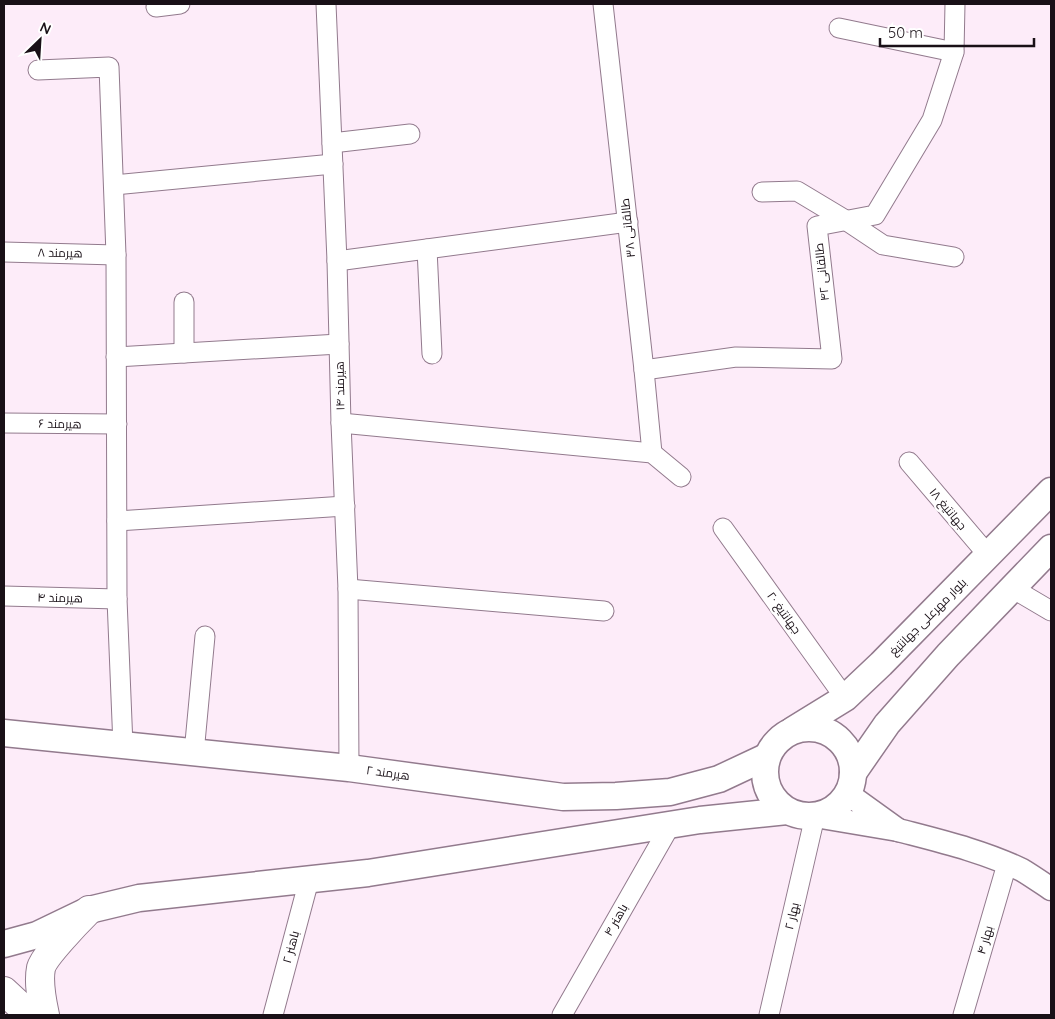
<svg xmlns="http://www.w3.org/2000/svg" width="1055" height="1019" font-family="Quicksand,Cairo,sans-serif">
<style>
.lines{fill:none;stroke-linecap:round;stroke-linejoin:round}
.minor-casing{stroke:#927a8d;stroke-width:21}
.tertiary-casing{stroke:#927a8d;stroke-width:25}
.secondary-casing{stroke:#927a8d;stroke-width:29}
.primary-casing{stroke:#927a8d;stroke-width:30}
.minor{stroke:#fff;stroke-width:19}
.tertiary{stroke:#fff;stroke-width:22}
.secondary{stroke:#fff;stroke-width:26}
.primary{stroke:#fff;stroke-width:28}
.labels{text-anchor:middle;stroke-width:4.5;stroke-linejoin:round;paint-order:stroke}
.street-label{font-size:12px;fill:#191017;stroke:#fff}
</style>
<rect width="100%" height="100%" fill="#fdecf9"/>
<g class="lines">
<defs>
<g id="minor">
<polyline points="326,4 337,261 341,423 348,589 349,768"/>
<polyline points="603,4 644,370 652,453"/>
<polyline points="156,7 180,4"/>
<polyline points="839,28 954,52"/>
<polyline points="38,70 109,67 116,255 117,599 123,746"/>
<polyline points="332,143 410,134"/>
<polyline points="114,185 333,164"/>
<polyline points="762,192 797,191 847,221 883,245 954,257"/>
<polyline points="427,249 432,354"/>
<polyline points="4,252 116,255"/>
<polyline points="337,261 628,222"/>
<polyline points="184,302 184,353"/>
<polyline points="116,357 339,344"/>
<polyline points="644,370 736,357 832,359 817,226 875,215 932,120 954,52 955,4"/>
<polyline points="4,423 117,424"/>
<polyline points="341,423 652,453 681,477"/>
<polyline points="909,462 988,555"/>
<polyline points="117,521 345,506"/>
<polyline points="723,528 845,698"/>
<polyline points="1012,588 1051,611"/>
<polyline points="348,589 604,611"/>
<polyline points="4,596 117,599"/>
<polyline points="194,753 205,636"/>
<polyline points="273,1015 309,880"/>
<polyline points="562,1015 671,824"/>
<polyline points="769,1015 815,816"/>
<polyline points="963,1015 1007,864"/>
</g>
<g id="tertiary">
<polyline points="815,816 898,830 848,794"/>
<path d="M898 830C940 841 983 851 1022 870 1032 876 1042 883 1051 889"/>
</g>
<g id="secondary">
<circle cx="809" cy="772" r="44"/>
<polyline points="793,730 845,698 881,664 1051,491"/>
<polyline points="4,733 349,768 563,797 616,796 670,792 719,779 766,757"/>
<polyline points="853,773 887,724 948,655 1051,548"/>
<polyline points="4,944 37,935 89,910 139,898 368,873 700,820 787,811"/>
</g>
<g id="primary">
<polyline points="4,991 30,1015"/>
<path d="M45 1015C42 1001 38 983 41 968 44 956 78 921 89 910"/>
</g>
</defs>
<use href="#minor" class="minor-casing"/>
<use href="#tertiary" class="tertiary-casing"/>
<use href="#secondary" class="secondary-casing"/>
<use href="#primary" class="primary-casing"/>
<use href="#minor" class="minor"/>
<use href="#tertiary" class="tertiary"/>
<use href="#secondary" class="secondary"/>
<use href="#primary" class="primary"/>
</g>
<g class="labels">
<g class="street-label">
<text transform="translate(628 228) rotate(-96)" y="4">طالقانی ۳۸</text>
<text transform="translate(60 253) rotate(1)" y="4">هیرمند ۸</text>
<text transform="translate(822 272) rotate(-96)" y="4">طالقانی ۴۲</text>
<text transform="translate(340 386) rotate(-91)" y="4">هیرمند ۱۴</text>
<text transform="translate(60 424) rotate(1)" y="4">هیرمند ۶</text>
<text transform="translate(948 509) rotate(50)" y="4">جهانتیغ ۱۸</text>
<text transform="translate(60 598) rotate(1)" y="4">هیرمند ۴</text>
<text transform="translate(784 613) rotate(54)" y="4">جهانتیغ ۲۰</text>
<text transform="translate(928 617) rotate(-45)" y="4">بلوار مهرعلی جهانتیغ</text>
<text transform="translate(388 773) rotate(8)" y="4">هیرمند ۲</text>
<text transform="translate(792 916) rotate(-77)" y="4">بهار ۲</text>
<text transform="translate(616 920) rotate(-60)" y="4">باهنر ۴</text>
<text transform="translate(985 940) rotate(-74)" y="4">بهار ۴</text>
<text transform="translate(291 947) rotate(-75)" y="4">باهنر ۲</text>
</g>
</g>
<rect width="1055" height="1019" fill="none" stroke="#191017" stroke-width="10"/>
<g transform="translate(40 40) rotate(25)" stroke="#ffffff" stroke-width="4" paint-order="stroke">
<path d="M0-4L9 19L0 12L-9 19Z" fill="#191017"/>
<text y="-8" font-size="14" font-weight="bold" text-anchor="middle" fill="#191017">N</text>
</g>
<path d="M880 38v8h154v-8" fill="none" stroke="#191017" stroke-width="2.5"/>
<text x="888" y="38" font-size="15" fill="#191017" stroke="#ffffff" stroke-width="4" paint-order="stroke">50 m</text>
</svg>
